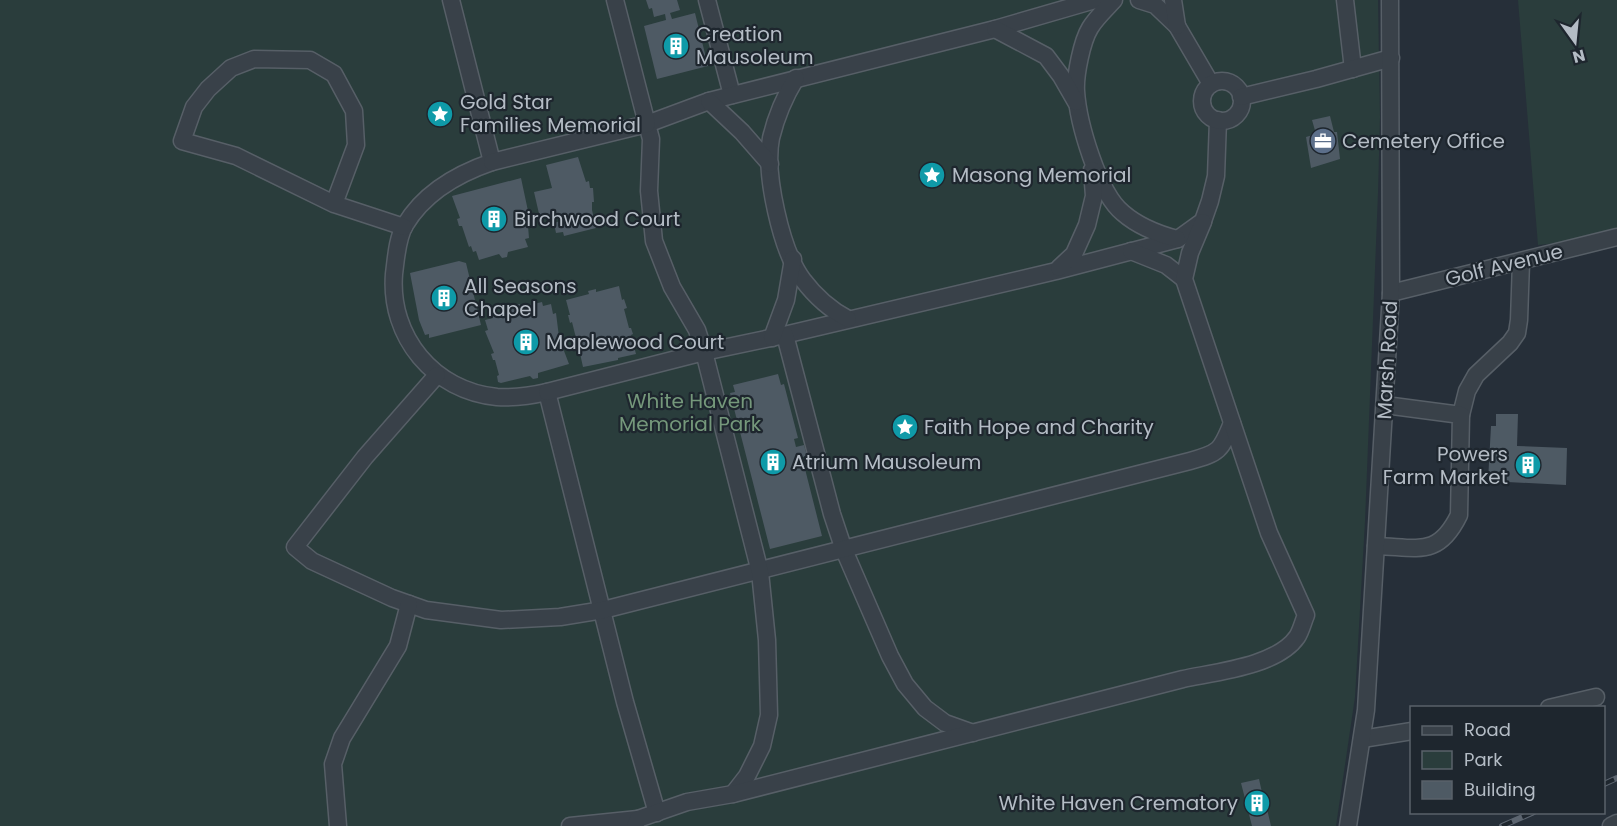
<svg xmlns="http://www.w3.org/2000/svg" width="1617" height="826" font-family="Poppins,sans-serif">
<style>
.green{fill:#2a3d3c}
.building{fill:#4e5a64}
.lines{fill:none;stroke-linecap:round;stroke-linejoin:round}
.minor-casing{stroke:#575f67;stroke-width:19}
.minor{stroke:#394149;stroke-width:16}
.rail-casing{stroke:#5c6570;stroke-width:6}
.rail{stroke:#1e262e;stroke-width:4;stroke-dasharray:11;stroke-linecap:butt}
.labels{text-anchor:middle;stroke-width:4.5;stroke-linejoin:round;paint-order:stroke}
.poi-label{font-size:20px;fill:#b4bcc5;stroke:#1e262e;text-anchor:start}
.street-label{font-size:20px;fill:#b4bcc5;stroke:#1e262e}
.park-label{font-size:20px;fill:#75987b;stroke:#1e262e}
</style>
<rect width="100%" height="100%" fill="#262f39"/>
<g class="green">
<polygon points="0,0 1378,0 1380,117 1378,193 1365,521 1355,697 1336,826 0,826"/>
<polygon points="1518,0 1617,0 1617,229 1567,242 1538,245"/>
</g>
<g class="building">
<polygon points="646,0 677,0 680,10 670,13 672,19 695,13 708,66 657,79 644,26 666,20 665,14 654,17 652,8 649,9"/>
<polygon points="1330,116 1334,132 1337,132 1340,159 1311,168 1306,137 1316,134 1312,120"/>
<polygon points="578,157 586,182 589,181 590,188 593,188 594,202 592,202 592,210 596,228 564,236 563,232 556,233 554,223 560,221 558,213 540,218 534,192 552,188 546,165"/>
<polygon points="521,178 531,225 528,226 529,238 525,239 528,247 508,252 507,257 502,258 499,254 479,260 476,251 473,252 471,246 469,247 462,226 459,226 457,219 460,218 452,196"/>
<polygon points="459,261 466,263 481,325 429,338 429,334 425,335 419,320 410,273"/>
<polygon points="619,286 622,300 624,299 627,308 624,309 629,328 631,328 633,334 631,335 636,354 618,358 618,360 583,367 579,349 576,349 575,342 577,342 572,322 570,323 568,315 570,315 566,300 589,294 588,291 596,289 596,292"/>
<polygon points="542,302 543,306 551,304 553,314 556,313 559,337 562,336 564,342 561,343 569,364 538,373 538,378 533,379 530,376 501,383 498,382 497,376 499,375 495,360 493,360 491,354 494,353 485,331 488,330 485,320 493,318 492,315 508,310 513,307 513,305 520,304 520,306 525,306"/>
<polygon points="778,374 781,385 784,384 798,438 794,439 796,447 804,445 807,456 798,458 800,466 804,465 822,536 770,549 730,393 735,392 733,385"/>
<polygon points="1496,414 1518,414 1517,446 1567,448 1566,485 1488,481 1491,426 1496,426"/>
<polygon points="1259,779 1263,797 1266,796 1269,809 1267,809 1271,826 1252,826 1241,783"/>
</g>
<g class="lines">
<defs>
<g id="minor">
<path d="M451 0 492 162C457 174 424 193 405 225 397 238 396 259 394 274 389 337 434 391 497 397 514 398 530 396 547 392L625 702 657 813"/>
<polyline points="707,0 732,95"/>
<polyline points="1095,0 995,29 709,101 647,124 651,139 649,191 654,241 672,287 697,330 704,352 780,336 1056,271 1178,239 1203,221 1210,201 1216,176 1218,120"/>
<path d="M1114 0C1106 9 1096 18 1090 28 1082 41 1075 75 1076 91 1078 122 1098 193 1123 213 1138 226 1158 234 1177 239"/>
<polyline points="1139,0 1155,5 1177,26 1211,84"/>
<polyline points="1173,0 1177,26"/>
<polyline points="1345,0 1353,69"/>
<polyline points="995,29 1046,56 1061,76 1076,102"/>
<path d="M796 78C785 96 776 117 771 138 764 173 781 251 803 280 815 296 831 310 848 319"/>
<circle cx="1222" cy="101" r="20"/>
<polyline points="1241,97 1316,79 1391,58"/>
<polyline points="709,101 742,132 770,164"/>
<polyline points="492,162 647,124 615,0"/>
<polyline points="334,204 356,145 354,111 334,74 310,60 254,59 231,68 208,89 194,107 182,141 236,156 334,204 404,227"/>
<polyline points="1131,251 1166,265 1184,279"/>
<polyline points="1059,268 1074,254 1087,225 1094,196 1092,170"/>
<polyline points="1391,293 1617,237"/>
<polyline points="785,335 832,514 844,550 890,656 905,684 925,708 945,723 973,733"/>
<polyline points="772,338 786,300 793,259"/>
<path d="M437 375 365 457 295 547 312 561 392 598 426 610 501 620 560 617 603 610 1190 461C1219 453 1221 451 1232 423"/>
<polyline points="547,392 704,352 760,572 767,640 769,715 762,746 747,776 733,794"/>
<polyline points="1461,415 1467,391 1476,375 1510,343 1517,333 1519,320 1521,262"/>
<path d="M1376 546C1418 547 1438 558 1459 515L1461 415 1385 405"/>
<polyline points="1549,708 1596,697"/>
<polyline points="1362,739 1412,731"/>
<polyline points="338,826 333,764 342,738 398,646 409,604"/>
<polyline points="570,826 638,819"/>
<path d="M635 826 638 819 687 802 733 794 1183 679C1216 672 1277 666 1297 637 1301 631 1303 622 1306 615L1269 533 1184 279 1190 253 1203 222"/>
<polyline points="1348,826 1366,710 1391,293 1390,0"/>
<polyline points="1611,826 1617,823"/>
</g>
</defs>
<use href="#minor" class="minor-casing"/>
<use href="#minor" class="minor"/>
<defs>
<g id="rail">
<polyline points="1604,784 1617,778"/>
<polyline points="1502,826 1534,812"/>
</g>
</defs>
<use href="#rail" class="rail-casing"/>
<use href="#rail" class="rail"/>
</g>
<defs>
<symbol id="building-disc" viewBox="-11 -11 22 22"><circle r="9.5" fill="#0f9aa8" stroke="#1e262e"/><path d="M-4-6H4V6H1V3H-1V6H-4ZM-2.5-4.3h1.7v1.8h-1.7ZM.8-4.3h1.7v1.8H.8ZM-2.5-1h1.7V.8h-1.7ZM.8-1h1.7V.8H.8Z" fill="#fff"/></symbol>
<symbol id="sight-disc" viewBox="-11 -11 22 22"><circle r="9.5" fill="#0f9aa8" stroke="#1e262e"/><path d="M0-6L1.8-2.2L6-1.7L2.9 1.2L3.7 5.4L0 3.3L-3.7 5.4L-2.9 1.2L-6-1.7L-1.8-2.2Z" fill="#fff"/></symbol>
<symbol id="office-disc" viewBox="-11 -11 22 22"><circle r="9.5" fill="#5c6f8a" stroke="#1e262e"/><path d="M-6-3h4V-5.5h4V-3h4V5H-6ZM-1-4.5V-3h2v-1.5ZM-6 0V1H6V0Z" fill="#fff"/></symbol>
</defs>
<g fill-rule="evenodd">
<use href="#building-disc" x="661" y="31" width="30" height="30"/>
<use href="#sight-disc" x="425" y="99" width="30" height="30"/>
<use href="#office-disc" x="1308" y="126" width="30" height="30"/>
<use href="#sight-disc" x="917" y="160" width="30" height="30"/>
<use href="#building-disc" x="479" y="204" width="30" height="30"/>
<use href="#building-disc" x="429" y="283" width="30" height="30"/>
<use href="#building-disc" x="511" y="327" width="30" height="30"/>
<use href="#sight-disc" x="890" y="412" width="30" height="30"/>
<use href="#building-disc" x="758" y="447" width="30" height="30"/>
<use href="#building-disc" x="1513" y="450" width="30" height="30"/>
<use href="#building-disc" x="1242" y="788" width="30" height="30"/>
</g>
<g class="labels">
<g class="poi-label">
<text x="696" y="41">Creation<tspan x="696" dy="23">Mausoleum</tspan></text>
<text x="460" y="109">Gold Star<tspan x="460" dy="23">Families Memorial</tspan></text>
<text x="1342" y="148">Cemetery Office</text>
<text x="952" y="182">Masong Memorial</text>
<text x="514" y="226">Birchwood Court</text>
<text x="464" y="293">All Seasons<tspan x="464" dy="23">Chapel</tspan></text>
<text x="546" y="349">Maplewood Court</text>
<text x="924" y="434">Faith Hope and Charity</text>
<text x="1508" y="461" text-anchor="end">Powers<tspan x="1508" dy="23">Farm Market</tspan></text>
<text x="792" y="469">Atrium Mausoleum</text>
<text x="1238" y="810" text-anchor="end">White Haven Crematory</text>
</g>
<g class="street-label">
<text transform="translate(1504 265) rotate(-14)" y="7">Golf Avenue</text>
<text transform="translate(1387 360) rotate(-87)" y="7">Marsh Road</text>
</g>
<g class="park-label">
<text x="690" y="408">White Haven<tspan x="690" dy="23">Memorial Park</tspan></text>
</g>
</g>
<rect x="1410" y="706" width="195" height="108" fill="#1e262e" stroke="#5a626a" stroke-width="1.5"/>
<rect x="1422" y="726" width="30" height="9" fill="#394149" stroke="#5a626a" stroke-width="1.5"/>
<text x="1464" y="736" font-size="18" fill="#b4bcc5">Road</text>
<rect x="1422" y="751" width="30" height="18" fill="#2a3d3c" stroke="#5a626a" stroke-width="1.5"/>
<text x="1464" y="766" font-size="18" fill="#b4bcc5">Park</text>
<rect x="1422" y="781" width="30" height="18" fill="#4e5a64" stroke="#5a626a" stroke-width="1.5"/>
<text x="1464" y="796" font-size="18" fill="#b4bcc5">Building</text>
<g transform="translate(1575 42) rotate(165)" stroke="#1e262e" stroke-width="4.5" paint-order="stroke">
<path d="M0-4.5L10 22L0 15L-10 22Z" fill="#b4bcc5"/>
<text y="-9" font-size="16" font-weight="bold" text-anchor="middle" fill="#b4bcc5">N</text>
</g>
</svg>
